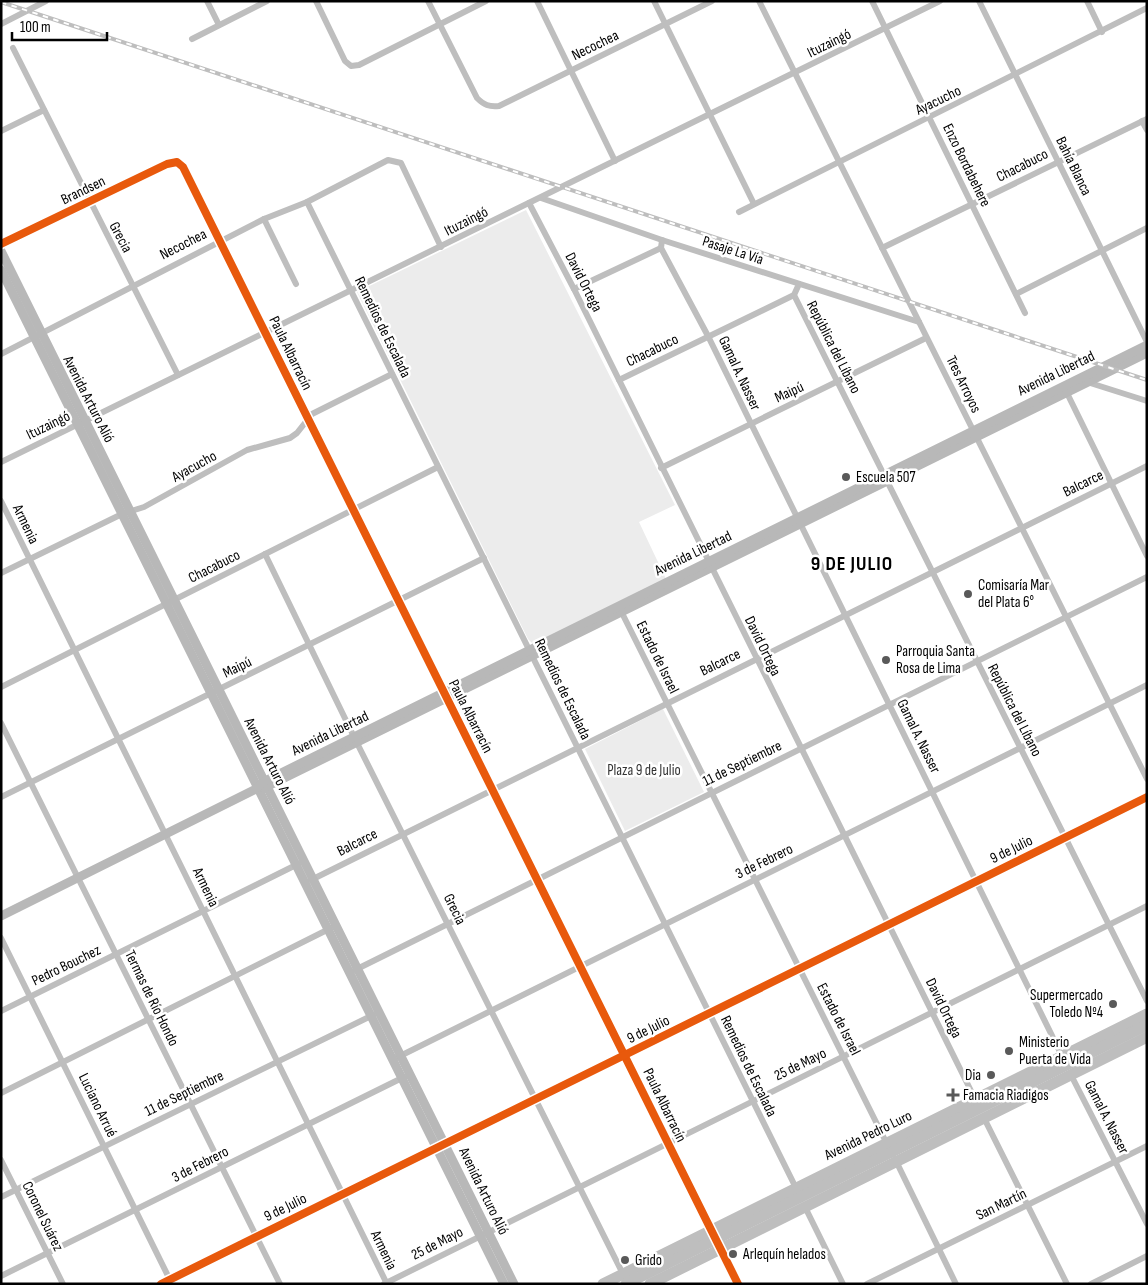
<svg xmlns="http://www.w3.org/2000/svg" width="1148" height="1285" font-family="'Sofia Sans Condensed',sans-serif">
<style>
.green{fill:#ececec}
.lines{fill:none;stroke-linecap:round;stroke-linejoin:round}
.street{stroke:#bebebe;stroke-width:6}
.secondary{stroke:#b8b8b8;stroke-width:9}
.highway{stroke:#bebebe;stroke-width:11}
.rail-casing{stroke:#bebebe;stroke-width:4}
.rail{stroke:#fff;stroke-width:2;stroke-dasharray:5.5;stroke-linecap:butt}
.cycleway-casing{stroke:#fff;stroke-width:11}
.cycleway{stroke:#e8590c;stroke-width:8}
.poi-dot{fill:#595959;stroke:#fff;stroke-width:2}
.labels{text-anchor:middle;stroke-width:5;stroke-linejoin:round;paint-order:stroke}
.street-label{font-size:15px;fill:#000;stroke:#fff}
.poi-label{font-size:15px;fill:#000;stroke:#fff;text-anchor:start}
.park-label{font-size:15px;fill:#333;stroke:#fff}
.district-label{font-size:20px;font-weight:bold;letter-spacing:1px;fill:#000;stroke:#fff}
</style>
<rect width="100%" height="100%" fill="#fff"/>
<g class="green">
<polygon points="526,210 675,505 639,522 666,579 533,644 528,639 357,292"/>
<polygon points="663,709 704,792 625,831 585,749"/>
</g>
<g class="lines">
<g class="street">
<polyline points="207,1 219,25"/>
<polyline points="316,1 345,61 351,66 359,65 486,1"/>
<path d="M428 1 477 98C484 105 489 107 499 106L712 1"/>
<polyline points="537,1 615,161"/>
<polyline points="654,1 754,204"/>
<polyline points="759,1 1147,779"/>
<polyline points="872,1 1025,313"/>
<polyline points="979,1 1147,342"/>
<polyline points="1087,1 1102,32"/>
<polyline points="1,24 46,1"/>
<polyline points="192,39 267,1"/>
<polyline points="13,48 178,375"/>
<polyline points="1142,121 1147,130"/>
<polyline points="1,131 44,110"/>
<polyline points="541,198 662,240 919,322"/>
<polyline points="307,202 796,1188"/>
<polyline points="529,203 574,289 975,1099"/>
<polyline points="739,212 1147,8"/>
<polyline points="264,219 296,284"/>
<polyline points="662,240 661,248 708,336 1062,1056"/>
<polyline points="1,244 167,164 177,162 183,167 712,1231"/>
<polyline points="882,248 1147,119"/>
<polyline points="574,289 661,248"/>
<polyline points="1016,294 1147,228"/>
<polyline points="794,295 1147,1001"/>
<polyline points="1,354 264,219 307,202 388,160 401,163 441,247"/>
<polyline points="619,380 794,295 799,284"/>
<polyline points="1087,382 1147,401"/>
<polyline points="1065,389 1147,556"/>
<polyline points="1,462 940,1"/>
<polyline points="661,468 926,338"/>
<polyline points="1,501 387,1284"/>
<polyline points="265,554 357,743 623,1274"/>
<polyline points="1,573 122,514 144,507 247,450 290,438 297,433 312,414 392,374"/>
<polyline points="620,609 888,1146"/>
<polyline points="1,687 438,467"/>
<polyline points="1,723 280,1284"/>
<polyline points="1,797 484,558"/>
<polyline points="311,880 1147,466"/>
<polyline points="1,938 172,1284"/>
<polyline points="355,970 1147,577"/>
<polyline points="1,1011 298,864"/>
<polyline points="392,1060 1147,685"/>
<polyline points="1071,1075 1147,1224"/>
<polyline points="1,1093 331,928"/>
<polyline points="984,1118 1067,1284"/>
<polyline points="895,1159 956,1284"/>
<polyline points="1,1160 63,1284"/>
<polyline points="1,1197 373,1015"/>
<polyline points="805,1207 843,1284"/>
<polyline points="720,1247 738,1284"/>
<polyline points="1,1276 404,1077"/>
<polyline points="161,1284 1147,797"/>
<polyline points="384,1284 1147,906"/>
<polyline points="867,1284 1147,1146"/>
<polyline points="1091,1284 1147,1256"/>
</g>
<g class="secondary">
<polyline points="1,251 514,1284"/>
<polyline points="1,270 504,1284"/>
<polyline points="264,788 1147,353"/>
<polyline points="1,916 254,790 265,781 1147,345"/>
</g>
<g class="highway">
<polyline points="603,1284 1147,1014"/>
<polyline points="626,1284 1147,1025"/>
<polyline points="650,1284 1147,1037"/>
</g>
<defs>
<polyline id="rail" points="1,2 1147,380"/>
</defs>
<use href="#rail" class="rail-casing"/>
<use href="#rail" class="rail"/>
<defs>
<g id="cycleway">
<polyline points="1,244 167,164 177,162 183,167 738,1284"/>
<polyline points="161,1284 1147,797"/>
</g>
</defs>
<use href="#cycleway" class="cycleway-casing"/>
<use href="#cycleway" class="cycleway"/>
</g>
<g class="poi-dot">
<circle cx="846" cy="477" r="5"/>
<circle cx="968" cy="594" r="5"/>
<circle cx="886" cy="660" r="5"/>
<circle cx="1113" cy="1004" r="5"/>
<circle cx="1009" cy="1051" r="5"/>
<circle cx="991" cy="1075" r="5"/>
<path d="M950.5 1087.5h5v5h5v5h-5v5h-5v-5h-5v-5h5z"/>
<circle cx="733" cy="1254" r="5"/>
<circle cx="625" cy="1260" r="5"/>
</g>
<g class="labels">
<g class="street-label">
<text transform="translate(829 43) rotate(-26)" y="5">Ituzaingó</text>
<text transform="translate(595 45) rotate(-26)" y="5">Necochea</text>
<text transform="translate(938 100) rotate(-26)" y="5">Ayacucho</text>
<text transform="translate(967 165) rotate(64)" y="5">Enzo Bordabehere</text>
<text transform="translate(1022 165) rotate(-27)" y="5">Chacabuco</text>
<text transform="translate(1074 166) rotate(64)" y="5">Bahía Blanca</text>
<text transform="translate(83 190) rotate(-26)" y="5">Brandsen</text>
<text transform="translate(466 221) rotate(-27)" y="5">Ituzaingó</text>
<text transform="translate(121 237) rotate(62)" y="5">Grecia</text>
<text transform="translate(183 244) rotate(-27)" y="5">Necochea</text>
<text transform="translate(733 250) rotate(18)" y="5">Pasaje La Vía</text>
<text transform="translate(584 282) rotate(63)" y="5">David Ortega</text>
<text transform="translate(383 327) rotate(64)" y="5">Remedios de Escalada</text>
<text transform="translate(834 347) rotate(63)" y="5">República del Líbano</text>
<text transform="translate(652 350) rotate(-26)" y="5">Chacabuco</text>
<text transform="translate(291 353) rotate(64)" y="5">Paula Albarracín</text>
<text transform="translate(740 373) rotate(65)" y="5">Gamal A. Nasser</text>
<text transform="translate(1056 373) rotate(-26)" y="5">Avenida Libertad</text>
<text transform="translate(964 384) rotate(64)" y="5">Tres Arroyos</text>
<text transform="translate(789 392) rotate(-25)" y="5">Maipú</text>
<text transform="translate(89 399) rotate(63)" y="5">Avenida Arturo Alió</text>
<text transform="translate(48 425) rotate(-26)" y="5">Ituzaingó</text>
<text transform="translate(194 466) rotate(-29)" y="5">Ayacucho</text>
<text transform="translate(1083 483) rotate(-26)" y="5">Balcarce</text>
<text transform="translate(26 524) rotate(64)" y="5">Armenia</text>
<text transform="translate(693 553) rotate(-26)" y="5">Avenida Libertad</text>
<text transform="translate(214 566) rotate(-27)" y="5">Chacabuco</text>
<text transform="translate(763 646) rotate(64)" y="5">David Ortega</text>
<text transform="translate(658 657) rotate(64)" y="5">Estado de Israel</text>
<text transform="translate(720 662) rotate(-26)" y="5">Balcarce</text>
<text transform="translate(237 667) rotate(-26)" y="5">Maipú</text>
<text transform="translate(563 689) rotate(64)" y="5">Remedios de Escalada</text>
<text transform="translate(1015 710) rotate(63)" y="5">República del Líbano</text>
<text transform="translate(471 716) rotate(63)" y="5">Paula Albarracín</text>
<text transform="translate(330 733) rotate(-26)" y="5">Avenida Libertad</text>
<text transform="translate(919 736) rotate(64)" y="5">Gamal A. Nasser</text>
<text transform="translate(270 761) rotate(63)" y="5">Avenida Arturo Alió</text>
<text transform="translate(742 763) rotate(-26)" y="5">11 de Septiembre</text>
<text transform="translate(357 842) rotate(-27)" y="5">Balcarce</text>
<text transform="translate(1011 849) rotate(-26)" y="5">9 de Julio</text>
<text transform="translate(764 861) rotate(-26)" y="5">3 de Febrero</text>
<text transform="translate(206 887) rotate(64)" y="5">Armenia</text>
<text transform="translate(455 909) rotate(64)" y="5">Grecia</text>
<text transform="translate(66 965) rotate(-26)" y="5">Pedro Bouchez</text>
<text transform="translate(152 998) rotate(64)" y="5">Termas de Río Hondo</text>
<text transform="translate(944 1008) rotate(64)" y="5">David Ortega</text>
<text transform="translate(839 1019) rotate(63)" y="5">Estado de Israel</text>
<text transform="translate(648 1029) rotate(-26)" y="5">9 de Julio</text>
<text transform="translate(800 1064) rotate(-26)" y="5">25 de Mayo</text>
<text transform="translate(749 1066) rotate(64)" y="5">Remedios de Escalada</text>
<text transform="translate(184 1093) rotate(-26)" y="5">11 de Septiembre</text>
<text transform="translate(98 1105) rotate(64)" y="5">Luciano Arrué</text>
<text transform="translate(665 1105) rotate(64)" y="5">Paula Albarracín</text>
<text transform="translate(1107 1117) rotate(63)" y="5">Gamal A. Nasser</text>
<text transform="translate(868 1135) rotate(-26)" y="5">Avenida Pedro Luro</text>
<text transform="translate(200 1164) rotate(-27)" y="5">3 de Febrero</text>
<text transform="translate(484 1191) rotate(64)" y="5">Avenida Arturo Alió</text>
<text transform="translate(1001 1204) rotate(-26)" y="5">San Martín</text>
<text transform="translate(285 1207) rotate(-26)" y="5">9 de Julio</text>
<text transform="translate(43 1216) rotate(64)" y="5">Coronel Suárez</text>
<text transform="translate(437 1243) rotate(-27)" y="5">25 de Mayo</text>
<text transform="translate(384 1250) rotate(64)" y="5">Armenia</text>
</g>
<g class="poi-label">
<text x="856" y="482">Escuela 507</text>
<text x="978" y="590">Comisaría Mar<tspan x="978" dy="17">del Plata 6°</tspan></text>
<text x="896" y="656">Parroquia Santa<tspan x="896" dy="17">Rosa de Lima</tspan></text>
<text x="1103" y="1000" text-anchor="end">Supermercado<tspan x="1103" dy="17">Toledo Nº4</tspan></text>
<text x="1019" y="1047">Ministerio<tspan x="1019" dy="17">Puerta de Vida</tspan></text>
<text x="981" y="1080" text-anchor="end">Dia</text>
<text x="963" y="1100">Famacia Riadigos</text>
<text x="743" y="1259">Arlequín helados</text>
<text x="635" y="1265">Grido</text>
</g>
<g class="park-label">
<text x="644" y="775">Plaza 9 de Julio</text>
</g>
<g class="district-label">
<text x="852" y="570">9 DE JULIO</text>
</g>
</g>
<rect width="1148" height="1285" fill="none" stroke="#000000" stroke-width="5"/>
<path d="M12 32v8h95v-8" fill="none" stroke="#000000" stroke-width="2.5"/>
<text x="20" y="32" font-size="15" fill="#000000" stroke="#ffffff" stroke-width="4" paint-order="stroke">100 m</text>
</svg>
